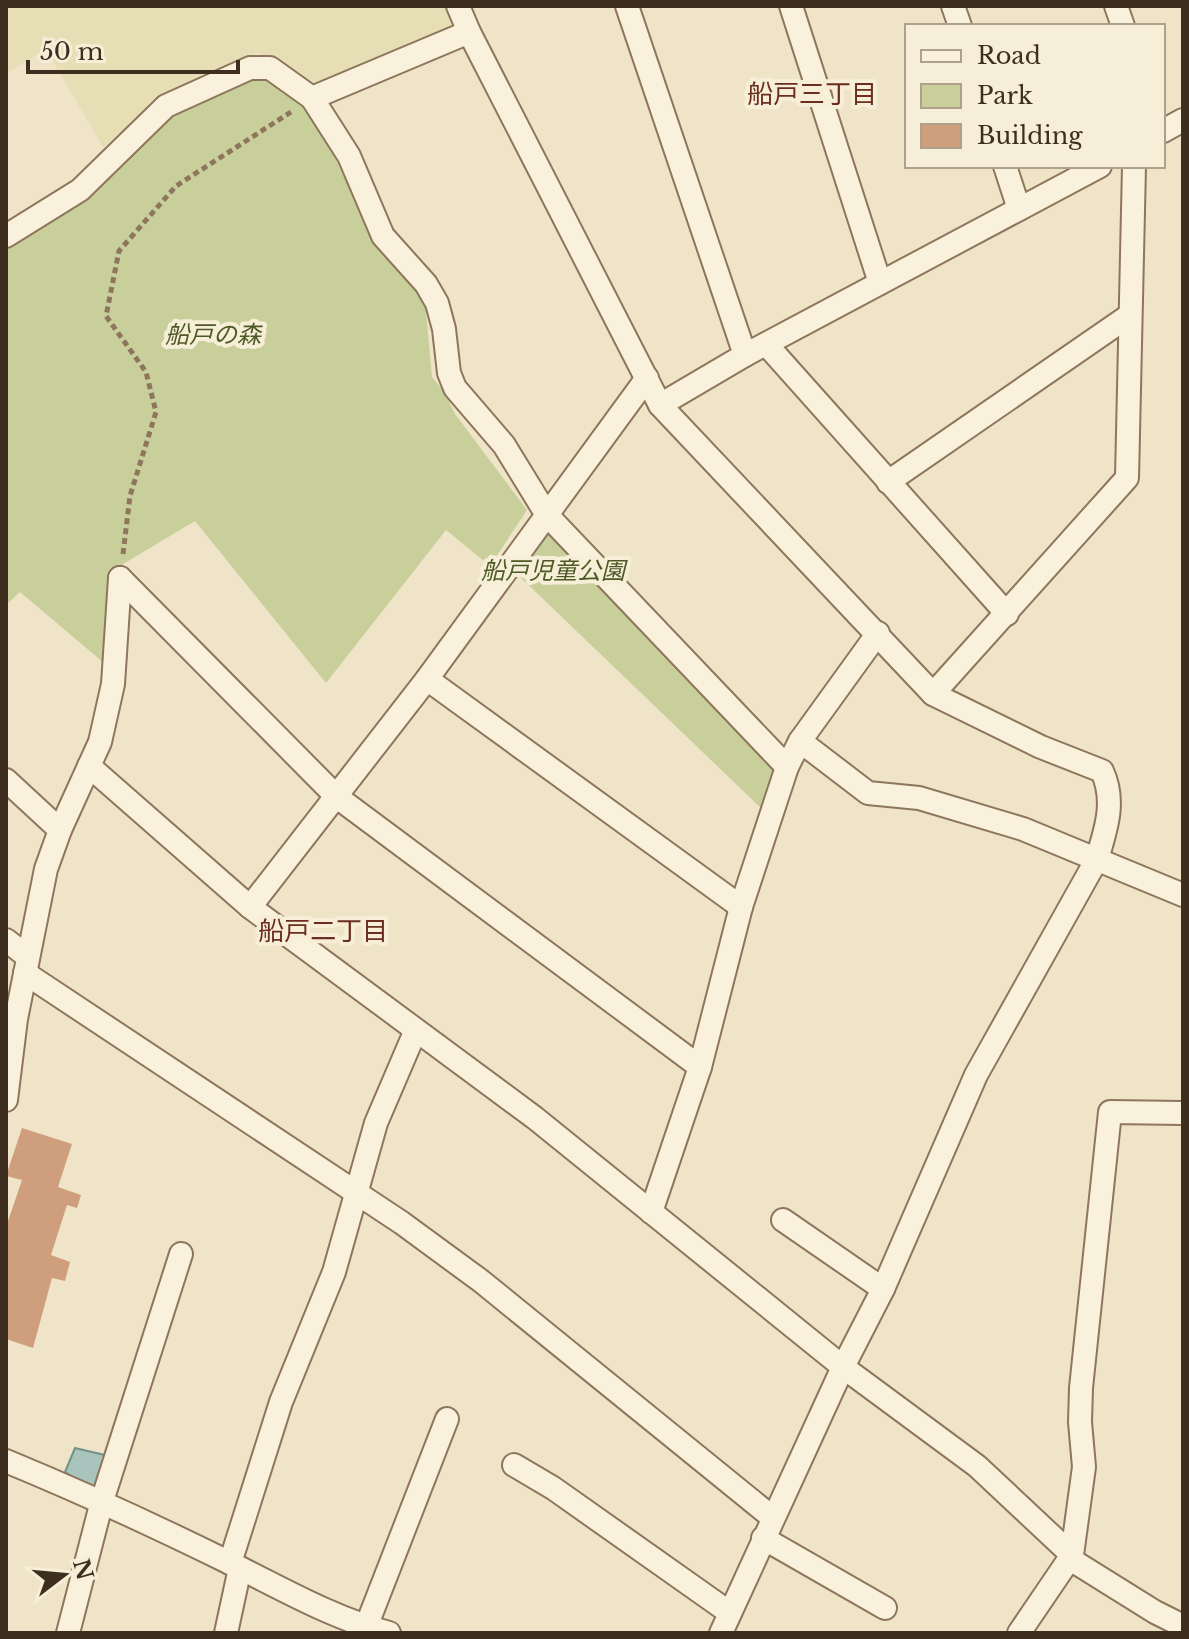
<svg xmlns="http://www.w3.org/2000/svg" width="1189" height="1639" font-family="'Libre Baskerville','Noto Sans JP',serif">
<style>
.farmland{fill:#e6deb5}
.green{fill:#c9cf9b}
.water{fill:#a9c4bc;stroke:#6f938a;stroke-width:2}
.building{fill:#cf9f7d}
.lines{fill:none;stroke-linecap:round;stroke-linejoin:round}
.minor-casing{stroke:#8d765c;stroke-width:26}
.path{stroke:#8d765c;stroke-width:5;stroke-dasharray:6 4;stroke-linecap:butt}
.minor{stroke:#faf1dc;stroke-width:22}
.labels{text-anchor:middle;stroke-width:8;stroke-linejoin:round;paint-order:stroke}
.park-label{font-size:24px;font-style:italic;fill:#4d5a26;stroke:#f7eed8}
.neighbourhood-label{font-size:26px;fill:#6b2e1e;stroke:#f7eed8}
</style>
<rect width="100%" height="100%" fill="#f0e4c8"/>
<polygon class="farmland" points="6,6 444,6 451,23 448,32 312,89 278,59 256,53 204,74 160,97 103,147 46,50 6,73"/>
<g class="green">
<polygon points="242,79 271,79 309,105 378,245 420,293 426,310 432,377 445,393 455,414 527,510 490,566 446,530 326,683 195,521 110,572 104,663 20,592 6,605 6,245 171,113"/>
<polygon points="548,526 779,768 762,809 516,573"/>
</g>
<polygon class="water" points="75,1448 109,1456 101,1483 90,1488 65,1472"/>
<polygon class="building" points="22,1128 72,1144 58,1187 81,1195 77,1208 67,1205 51,1255 70,1262 65,1281 52,1278 33,1348 6,1339 6,1227 22,1180 6,1176"/>
<g class="lines">
<defs>
<g id="minor">
<path d="M458 6 469 32 660 405 933 694 1041 747 1102 771C1116 801 1106 829 1097 859L976 1075 883 1289 843 1367 721 1633"/>
<polyline points="627,6 745,355 660,405"/>
<polyline points="791,6 880,283"/>
<polyline points="953,6 960,26"/>
<polyline points="1116,6 1123,26"/>
<polyline points="312,98 349,156 383,236 426,284 437,303 444,329 449,373 455,388 504,445 547,515 787,767"/>
<polyline points="1163,131 1183,120"/>
<polyline points="1005,166 1019,209"/>
<polyline points="6,236 80,190 166,106 250,68 270,68 312,98 469,32"/>
<polyline points="766,344 1007,614"/>
<polyline points="745,355 1100,166"/>
<polyline points="888,482 1130,315"/>
<polyline points="120,578 337,797 700,1067 651,1212"/>
<polyline points="427,679 741,907"/>
<polyline points="933,694 1127,478 1134,166"/>
<polyline points="800,741 868,793 919,798 1023,829 1183,895"/>
<polyline points="89,766 250,907 535,1118 843,1367 977,1466 1072,1555"/>
<polyline points="6,780 60,830"/>
<polyline points="250,907 427,679 647,378"/>
<polyline points="6,940 28,957"/>
<polyline points="25,973 402,1223 481,1281 773,1518"/>
<polyline points="700,1067 741,907 787,767 800,741 878,633"/>
<polyline points="6,1100 16,1019 46,869 60,830 100,742 113,684 120,578"/>
<polyline points="783,1220 883,1289"/>
<path d="M6 1461C81 1492 155 1526 228 1562 281 1588 332 1618 389 1633"/>
<polyline points="514,1465 553,1488 730,1613"/>
<polyline points="763,1538 885,1608"/>
<polyline points="1070,1559 1155,1612 1183,1626"/>
<polyline points="230,1563 281,1402 334,1272 376,1123 415,1032"/>
<polyline points="366,1627 447,1419"/>
<polyline points="68,1633 102,1501 181,1254"/>
<polyline points="226,1633 240,1568"/>
<polyline points="1019,1633 1072,1555 1084,1467 1080,1422 1081,1388 1110,1112 1183,1113"/>
</g>
</defs>
<use href="#minor" class="minor-casing"/>
<polyline class="path" points="123,554 130,496 156,412 146,372 106,316 119,251 176,186 291,112"/>
<use href="#minor" class="minor"/>
</g>
<g class="labels">
<g class="park-label">
<text x="213" y="343">船戸の森</text>
<text x="553" y="579">船戸児童公園</text>
</g>
<g class="neighbourhood-label">
<text x="812" y="103">船戸三丁目</text>
<text x="323" y="940">船戸二丁目</text>
</g>
</g>
<rect width="1189" height="1639" fill="none" stroke="#3d2e20" stroke-width="16"/>
<rect x="905" y="24" width="260" height="144" fill="#f7eed8" stroke="#ada18e" stroke-width="2"/>
<rect x="921" y="50" width="40" height="12" fill="#faf1dc" stroke="#ada18e" stroke-width="2"/>
<text x="977" y="64" font-size="24" fill="#3d2e20">Road</text>
<rect x="921" y="84" width="40" height="24" fill="#c9cf9b" stroke="#ada18e" stroke-width="2"/>
<text x="977" y="104" font-size="24" fill="#3d2e20">Park</text>
<rect x="921" y="124" width="40" height="24" fill="#cf9f7d" stroke="#ada18e" stroke-width="2"/>
<text x="977" y="144" font-size="24" fill="#3d2e20">Building</text>
<g transform="translate(64 1575) rotate(74)" stroke="#f7eed8" stroke-width="6" paint-order="stroke">
<path d="M0-6L14 30L0 20L-14 30Z" fill="#3d2e20"/>
<text y="-12" font-size="22" font-weight="bold" text-anchor="middle" fill="#3d2e20">N</text>
</g>
<path d="M28 60v12h210v-12" fill="none" stroke="#3d2e20" stroke-width="4"/>
<text x="40" y="60" font-size="24" fill="#3d2e20" stroke="#f7eed8" stroke-width="6" paint-order="stroke">50 m</text>
</svg>
